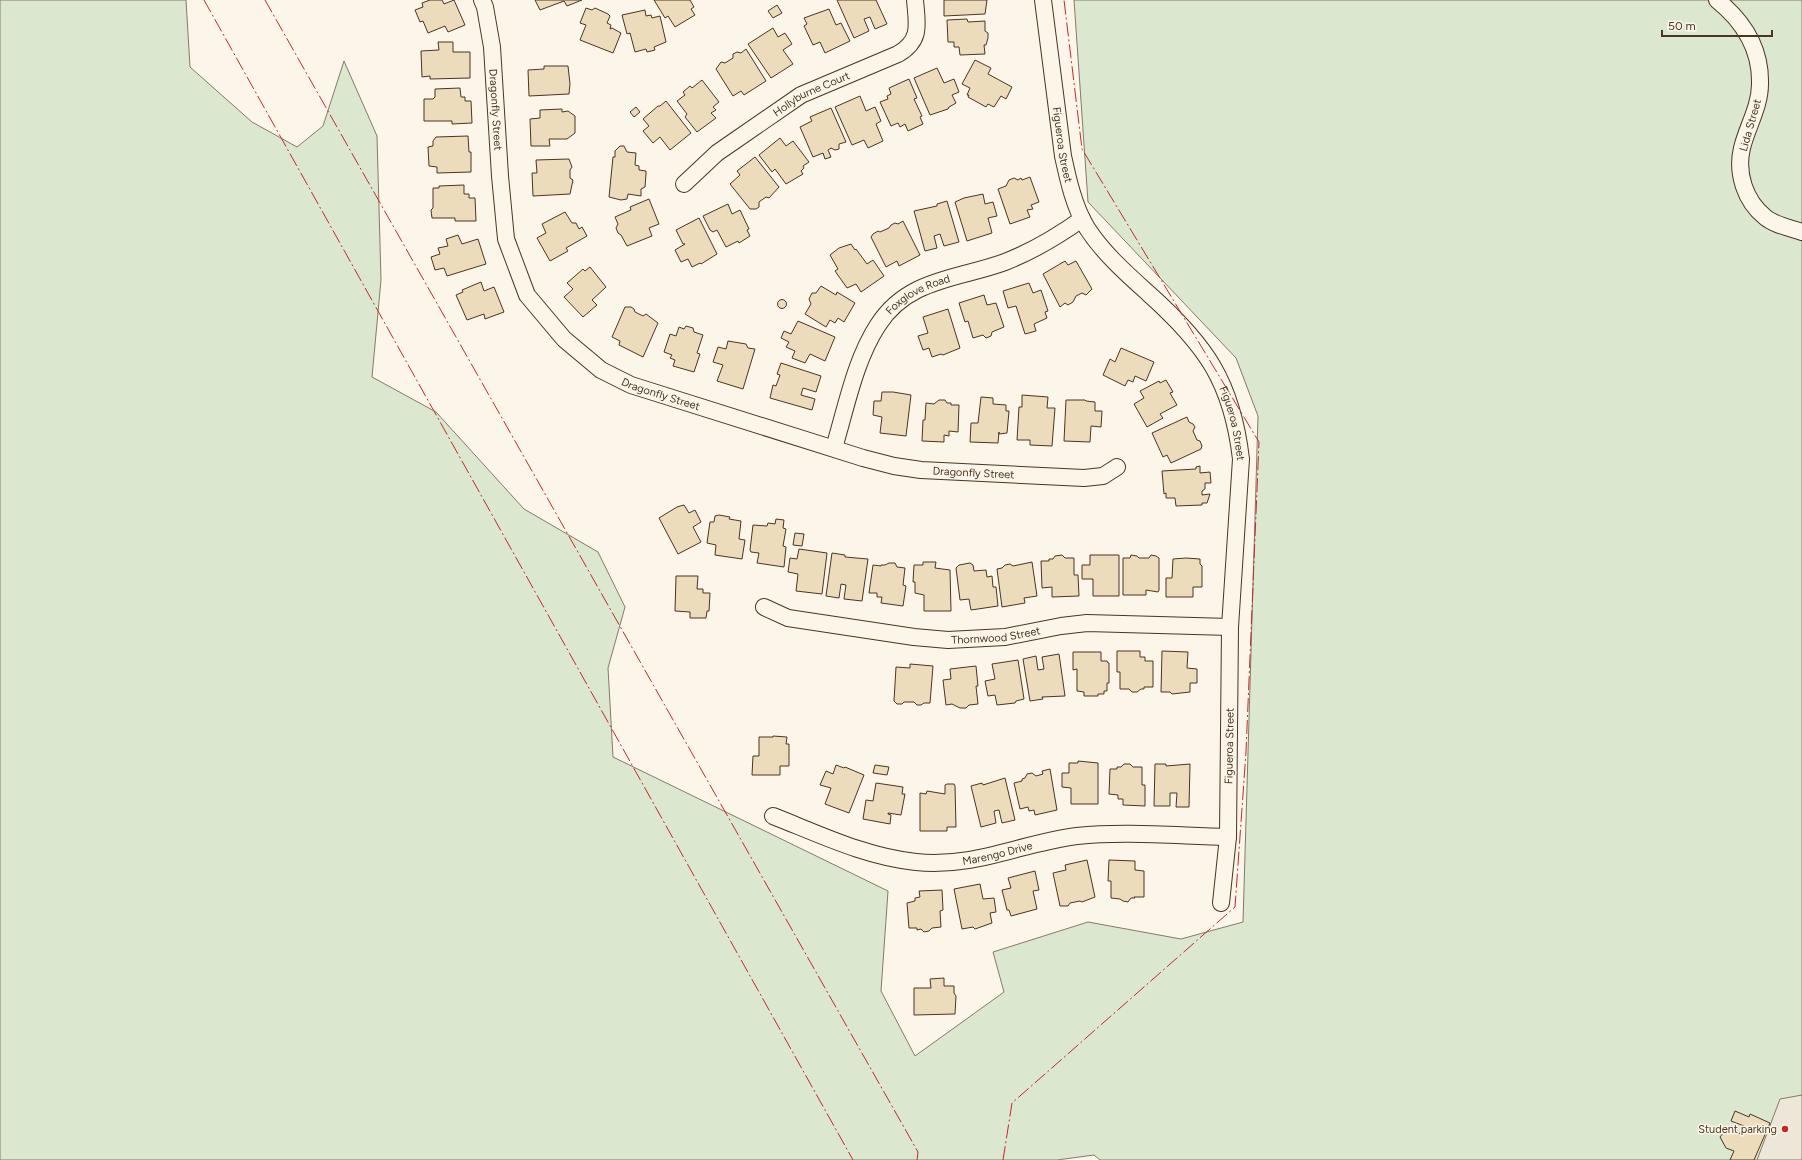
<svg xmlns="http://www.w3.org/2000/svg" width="1802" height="1160" font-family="Figtree,sans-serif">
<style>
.green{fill:#dce7d0;stroke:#887966}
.parking{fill:#ede7d9;stroke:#887966}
.building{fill:#ecdcbc;stroke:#4a3520}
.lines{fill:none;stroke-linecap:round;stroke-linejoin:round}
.minor-casing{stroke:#4a3520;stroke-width:18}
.minor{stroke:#fbf6e9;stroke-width:16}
.power{stroke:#c62828;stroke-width:1;stroke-dasharray:14 3 2 3;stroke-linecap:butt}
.poi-dot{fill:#c62828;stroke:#fbf6e9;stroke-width:1.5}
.labels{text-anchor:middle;stroke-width:3;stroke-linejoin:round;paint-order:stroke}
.street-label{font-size:11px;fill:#4a3520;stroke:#fbf6e9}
.poi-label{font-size:11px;fill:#4a3520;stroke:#fbf6e9;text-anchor:end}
</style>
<rect width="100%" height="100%" fill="#fbf6e9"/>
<polygon class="green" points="0,0 186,0 190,67 252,122 297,147 323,126 344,61 377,136 381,280 372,377 436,412 524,509 598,552 625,607 608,668 613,757 888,891 881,991 915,1056 1004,992 993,952 1088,922 1181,939 1243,922 1258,416 1236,358 1088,202 1074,0 1802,0 1802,1160 1100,1160 1094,1155 1057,1160 0,1160"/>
<polygon class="parking" points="1802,1095 1802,1160 1757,1160 1780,1099"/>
<g class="building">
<polygon points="430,0 442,0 444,4 454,0 465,25 448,32 445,26 428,33 423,21 420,22 415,10 423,7 422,3"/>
<polygon points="535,0 582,0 567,6 564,1 540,10"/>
<polygon points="654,0 690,0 694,7 691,9 695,15 675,27 668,16 665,18"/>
<polygon points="837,0 876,0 887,24 875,29 870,17 864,19 869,31 854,38"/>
<polygon points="944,0 987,0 985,14 944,16"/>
<polygon points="777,5 782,13 773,18 768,11"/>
<polygon points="586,8 592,10 595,8 608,14 610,16 607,23 611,25 610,29 612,28 621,33 613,53 580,40 586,25 580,23"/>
<polygon points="829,9 836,25 841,23 850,41 825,53 820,42 813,45 804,26 807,24 804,18"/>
<polygon points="645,10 646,16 651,15 652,18 660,16 666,42 654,47 655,50 647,52 646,49 635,52 630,33 627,34 622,15"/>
<polygon points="967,19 968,22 985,21 985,31 988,33 988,38 986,45 984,45 985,54 960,55 959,47 954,47 954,42 948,42 947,20"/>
<polygon points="773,28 778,37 785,33 792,44 783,50 793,64 771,78 748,44"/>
<polygon points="438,42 453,42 453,52 470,52 470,78 430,79 430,76 422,77 421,51 439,50"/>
<polygon points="746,49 766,81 744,95 741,91 733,96 716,69 721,62 725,63 733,58 733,54 737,52 741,53"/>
<polygon points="975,60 991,68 988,74 1012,87 1006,99 1001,96 994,107 988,104 986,107 968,97 969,95 967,95 970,88 962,84"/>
<polygon points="544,66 568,66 570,84 569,94 529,96 528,70 544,69"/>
<polygon points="937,68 944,83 954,79 959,92 952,95 956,103 949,107 948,109 930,115 914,78"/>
<polygon points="909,79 917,98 914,99 922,116 920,117 923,124 908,131 905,124 900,127 898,123 891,126 880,102 888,99 887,96 891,94 889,88"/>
<polygon points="702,80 719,102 713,107 716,110 711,113 716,118 697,132 685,117 687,114 677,101 685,95 683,92 690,86 692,88"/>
<polygon points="460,88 461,97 465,97 465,101 471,101 472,123 452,124 452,121 424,121 424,99 433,99 435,97 435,89"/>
<polygon points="860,96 866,111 875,107 881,121 876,124 883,141 868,148 864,140 852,145 835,107"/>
<polygon points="666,101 691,133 670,150 660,137 653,143 643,131 649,126 643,119 658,106 660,106"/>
<polygon points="636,107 640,112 634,117 630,112"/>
<polygon points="831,108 846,142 839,144 839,149 835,150 831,148 828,150 831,157 825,159 823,153 813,157 800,127 812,121 810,117"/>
<polygon points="562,109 562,112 568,111 575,116 575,133 567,139 549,139 550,146 531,146 530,119 540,118 540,110"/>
<polygon points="468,136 469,152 471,152 471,172 437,173 437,167 429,166 428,147 433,146 433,141 436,137"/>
<polygon points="780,138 786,146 793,141 809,162 803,166 804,168 801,171 803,174 786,184 775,169 772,172 759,155"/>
<polygon points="620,146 624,146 627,152 636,153 635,165 639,166 639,170 646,171 646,174 645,187 641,189 641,196 628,194 627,199 621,200 609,197 613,157 615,157 615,151"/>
<polygon points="755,157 779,187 769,198 766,197 759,202 759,207 756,209 750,209 730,184 740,175 737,171"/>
<polygon points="569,159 572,167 570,170 570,178 573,180 570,194 533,196 532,173 537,173 536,160"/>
<polygon points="1030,177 1039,202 1031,205 1033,209 1027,210 1030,217 1010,224 998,189 1006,186 1009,180 1014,178 1018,180 1021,178 1022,180"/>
<polygon points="464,185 464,194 469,194 469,198 475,198 476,221 455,221 455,218 432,218 431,210 433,208 433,188 439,188 439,186"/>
<polygon points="983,194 985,204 993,202 997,216 988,218 992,233 967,241 955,202 964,198"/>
<polygon points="649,199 659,224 649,228 652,236 627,246 621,235 618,233 616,228 618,224 615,217 631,210 630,207"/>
<polygon points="947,201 959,242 944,246 940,234 934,236 937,248 925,251 914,211 937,206 937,204"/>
<polygon points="728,204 732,214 740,210 749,229 747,230 750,236 739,243 738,241 726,247 717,230 713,232 710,230 703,216"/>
<polygon points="565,212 572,223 576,223 579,229 582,227 587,236 566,248 568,251 550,261 537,238 546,233 542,224"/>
<polygon points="699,218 717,254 701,264 700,263 692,267 688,259 681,262 675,250 685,244 683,244 676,230"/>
<polygon points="903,221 920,255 899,266 897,261 886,267 871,237 873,234 878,231 880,232 889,228 891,225 895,223 898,224"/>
<polygon points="458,235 462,244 478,239 486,264 447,276 444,268 435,270 431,257 440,254 438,248 448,246 446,239"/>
<polygon points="851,244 855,250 856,249 867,264 873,260 884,276 861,292 856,284 847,288 835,271 838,269 830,255 839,248"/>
<polygon points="1065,261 1068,265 1076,261 1092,289 1086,295 1082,293 1076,296 1073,302 1068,305 1065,303 1060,307 1043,274"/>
<polygon points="590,267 606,287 592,300 597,305 583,317 564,297 573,289 567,283 583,269 585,271"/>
<polygon points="481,282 484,291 494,287 504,312 485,319 484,314 467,320 456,295 463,292 462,290"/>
<polygon points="1029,283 1033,293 1041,290 1048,311 1045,312 1047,318 1034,324 1036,331 1025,334 1016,306 1008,308 1003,291"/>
<polygon points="821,286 836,295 837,292 855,303 844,322 838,318 835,323 830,320 826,327 805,314 811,304 809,299 812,293 816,293"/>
<polygon points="984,295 987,305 996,303 1004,327 992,332 991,336 986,338 983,335 973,338 968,321 965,322 959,303"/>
<circle cx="782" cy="304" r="4.5"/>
<polygon points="625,307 631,307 634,309 635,312 643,316 646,314 658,323 643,357 619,345 620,341 612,337"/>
<polygon points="948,309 960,348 943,355 941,354 932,357 929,348 923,350 918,336 928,333 923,317"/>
<polygon points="798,321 835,337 825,361 810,354 805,363 792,358 795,351 786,347 789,342 781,338 784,331 791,334"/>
<polygon points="686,326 693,328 694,332 703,335 697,353 700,354 694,372 673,366 675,360 670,358 672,355 664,352 670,334 676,336 679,327 684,329"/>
<polygon points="728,341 746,344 748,348 755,349 743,389 717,381 723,365 713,362 718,347 726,349"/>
<polygon points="1121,348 1154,362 1146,381 1135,376 1133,382 1128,380 1125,386 1103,375 1110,359 1115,362"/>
<polygon points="781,363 821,376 816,392 803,388 801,395 815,399 812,410 770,398 773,385 776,386 780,375 777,374"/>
<polygon points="1166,380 1173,392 1170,393 1177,405 1160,414 1163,418 1147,427 1134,404 1144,398 1140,391 1159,381 1160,383"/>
<polygon points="882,392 893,392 911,395 906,436 880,433 882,417 873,415 874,401 881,401"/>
<polygon points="1022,395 1048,397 1047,408 1055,408 1052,446 1030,445 1030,440 1017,440 1019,407 1022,407"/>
<polygon points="981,397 993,398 993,404 1006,405 1006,411 1009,411 1007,433 999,434 999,432 998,443 970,442 971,423 978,423"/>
<polygon points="939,400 945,400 947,403 951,403 951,405 959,405 958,432 949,431 949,436 944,435 944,442 922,441 923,420 925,420 926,403 934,404"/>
<polygon points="1066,400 1085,400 1086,401 1095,402 1095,411 1102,411 1101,427 1091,426 1090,442 1064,441"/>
<polygon points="1187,417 1189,422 1193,424 1195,427 1193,431 1197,440 1200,441 1202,446 1201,449 1171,463 1167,455 1163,457 1152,433"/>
<polygon points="1200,466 1200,473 1210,472 1211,483 1205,483 1205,489 1202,491 1202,495 1210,494 1207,503 1202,503 1202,505 1176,506 1175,498 1166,498 1166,493 1164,494 1162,471 1196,469 1196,467"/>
<polygon points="684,505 689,513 695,510 701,522 693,527 701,542 678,554 659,518 677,507"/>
<polygon points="719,515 730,517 729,519 741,521 739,539 745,540 742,559 715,555 716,545 707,543 710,522 714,522 715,516"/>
<polygon points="776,519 784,520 783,528 786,529 783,546 786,547 784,567 757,563 759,553 751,552 750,550 753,525 767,526 768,523 775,524"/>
<polygon points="795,533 804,534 802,546 793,545"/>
<polygon points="799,549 827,553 822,594 796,591 798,574 788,572 790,558 797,559"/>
<polygon points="832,553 845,555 845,557 868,559 862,601 844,599 846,585 841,584 839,598 826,596"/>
<polygon points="1062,555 1065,558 1074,558 1074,575 1078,575 1079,596 1052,597 1052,587 1042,588 1041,561 1049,561 1049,559 1053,559 1055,556"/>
<polygon points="1090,555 1119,555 1119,596 1093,596 1093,579 1082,579 1082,565 1090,565"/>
<polygon points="1131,555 1137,556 1139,558 1149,558 1151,555 1156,556 1159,558 1159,590 1158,592 1146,590 1146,595 1123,595 1123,558 1130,558"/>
<polygon points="1186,558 1200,559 1200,564 1202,566 1202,587 1193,587 1193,597 1166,597 1166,578 1172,578 1173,559"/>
<polygon points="923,562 936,562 935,568 950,570 951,611 924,611 924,595 915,593 915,582 913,582 914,565 923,565"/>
<polygon points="1032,562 1037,596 1024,598 1025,603 1002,607 997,569 1002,568 1005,565 1010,564 1013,566"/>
<polygon points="889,563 895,563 897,567 905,568 903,585 906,586 903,606 881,603 882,597 877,597 877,593 869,593 873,565 881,566 881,565 885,565"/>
<polygon points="970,563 973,565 974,571 986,570 987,577 992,576 993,587 996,587 998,606 971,610 969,599 960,600 956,568 959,565"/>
<polygon points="676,576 698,576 697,589 703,589 703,593 710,593 709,611 707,611 706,618 690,618 690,612 675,611"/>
<polygon points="1117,651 1140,651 1140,657 1145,657 1145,661 1153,661 1153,687 1144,687 1144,689 1141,689 1137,692 1132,692 1129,689 1120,689 1120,672 1117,672"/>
<polygon points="1162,651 1188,652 1187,668 1197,669 1197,683 1190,683 1190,692 1172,694 1170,692 1161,692"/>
<polygon points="1073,652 1101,652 1101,661 1107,661 1108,663 1109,663 1109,683 1107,683 1107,691 1104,691 1104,694 1098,694 1098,696 1084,696 1084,692 1077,691 1077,669 1073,670"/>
<polygon points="1059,654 1065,696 1042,697 1043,699 1030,701 1023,659 1036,656 1038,670 1044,669 1042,657"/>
<polygon points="1018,660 1024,699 1016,701 1015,703 997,705 995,695 988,696 985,681 995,679 992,664"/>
<polygon points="910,664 933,666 930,703 924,703 921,705 917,705 914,702 904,702 902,704 897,704 894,701 896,667 910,668"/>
<polygon points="976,666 978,686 976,686 978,704 969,705 966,708 960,708 952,704 946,705 943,680 951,679 950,669"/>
<polygon points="773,736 787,737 786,744 789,744 789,766 780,766 780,775 752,775 753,756 759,756 759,737 773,737"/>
<polygon points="1078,761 1098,763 1098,804 1071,804 1071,788 1062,787 1062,773 1069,773 1069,763 1078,763"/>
<polygon points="1124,764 1130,764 1133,767 1142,767 1142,785 1145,785 1145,806 1123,805 1123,799 1118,799 1118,795 1109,794 1110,769 1117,769 1117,767 1121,767"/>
<polygon points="1155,764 1166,764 1166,766 1190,764 1189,807 1176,807 1177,793 1170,793 1170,806 1154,806"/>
<polygon points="836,765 844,768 845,767 864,775 849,813 825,804 831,788 820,785 826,771 833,774"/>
<polygon points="875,765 889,767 887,775 873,773"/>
<polygon points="1050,769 1057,810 1035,815 1034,810 1029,811 1028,807 1020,809 1014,783 1022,781 1022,779 1025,778 1027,774 1032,773 1036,776 1043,774 1042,771"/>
<polygon points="1005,778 1015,820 1002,823 999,810 994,811 996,823 981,827 971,786 982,783 983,785"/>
<polygon points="876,783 903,787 902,794 905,794 901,815 888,813 888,814 891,815 890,824 863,819 866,800 873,801"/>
<polygon points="947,784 954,784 955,786 956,827 947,827 947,831 920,831 920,793 926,794 927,791 945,794 945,785"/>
<polygon points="1087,860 1095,897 1082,902 1080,901 1070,903 1068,906 1060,906 1053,873 1066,870 1065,865"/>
<polygon points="1109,860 1135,861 1135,870 1144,871 1144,897 1134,897 1135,898 1131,898 1128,902 1123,901 1120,899 1111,898 1111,881 1108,881"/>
<polygon points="1035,871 1039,890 1033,891 1037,909 1011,916 1009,910 1007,910 1002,890 1011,888 1008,878"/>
<polygon points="980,884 983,899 994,898 996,912 990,913 992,923 975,929 973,927 962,929 954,889"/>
<polygon points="942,890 943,910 940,911 941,927 932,928 929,931 924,932 921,929 917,930 917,928 909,928 907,903 915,901 915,898 920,897 919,891"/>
<polygon points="944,978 944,986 954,986 954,993 956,996 955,1014 914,1015 914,988 931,988 930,979"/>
<polygon points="1735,1111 1749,1117 1750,1114 1770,1123 1754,1160 1730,1160 1734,1151 1726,1148 1720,1137 1727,1128 1741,1134 1744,1126 1731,1121"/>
</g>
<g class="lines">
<defs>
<g id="minor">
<path id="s1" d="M482 0 485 7 492 47 500 176 506 239 527 295 564 339 601 370 631 385 863 458 894 466 921 470 1084 478 1103 476 1117 467"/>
<path id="s2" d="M1043 0 1063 156C1068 179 1074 207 1087 228 1103 253 1127 274 1149 294 1206 345 1232 382 1241 459L1230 627 1228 837 1221 903"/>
<path d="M1717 0C1743 21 1761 49 1760 84 1760 107 1747 127 1742 148 1736 173 1745 201 1765 217 1774 225 1791 228 1802 232"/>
<path id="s3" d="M684 184 717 153 801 95 898 54C922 40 917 24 915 0"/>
<path id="s4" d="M834 448C846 408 855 360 878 325 908 278 959 279 1005 262 1033 251 1058 236 1082 219"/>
<path id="s5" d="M764 607 788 618 914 637 948 640 1005 637 1061 626 1087 623 1230 627"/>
<path id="s6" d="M773 816C819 834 866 857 916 862 975 868 1021 843 1077 836 1125 831 1179 836 1228 837"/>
</g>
</defs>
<use href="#minor" class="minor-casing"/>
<use href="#minor" class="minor"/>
<g class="power">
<polyline points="204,0 853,1160"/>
<polyline points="265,0 918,1152 917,1160"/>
<polyline points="1003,1160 1012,1103 1235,907 1246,752 1259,442 1082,149 1064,0"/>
</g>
</g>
<circle class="poi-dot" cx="1785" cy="1129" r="4"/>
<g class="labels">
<g class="street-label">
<text dy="4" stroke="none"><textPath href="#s3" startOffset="157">Hollyburne Court</textPath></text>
<text dy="4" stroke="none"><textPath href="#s1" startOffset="111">Dragonfly Street</textPath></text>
<text transform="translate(1750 125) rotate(-74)" y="4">Lida Street</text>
<text dy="4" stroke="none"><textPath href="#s2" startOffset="146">Figueroa Street</textPath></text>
<text dy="4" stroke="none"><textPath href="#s4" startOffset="183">Foxglove Road</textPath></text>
<text dy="4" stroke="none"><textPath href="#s1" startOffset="471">Dragonfly Street</textPath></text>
<text dy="4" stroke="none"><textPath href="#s2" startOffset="482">Figueroa Street</textPath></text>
<text dy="4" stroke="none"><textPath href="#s1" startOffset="795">Dragonfly Street</textPath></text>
<text dy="4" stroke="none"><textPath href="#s5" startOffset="236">Thornwood Street</textPath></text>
<text transform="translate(1229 746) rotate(-89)" y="4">Figueroa Street</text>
<text dy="4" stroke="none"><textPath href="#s6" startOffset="233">Marengo Drive</textPath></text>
</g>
<g class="poi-label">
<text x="1777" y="1133">Student parking</text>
</g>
</g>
<path d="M1662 30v6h110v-6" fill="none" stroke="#4a3520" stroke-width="2"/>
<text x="1668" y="30" font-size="12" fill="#4a3520" stroke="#fbf6e9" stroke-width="3" paint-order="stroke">50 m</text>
</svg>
